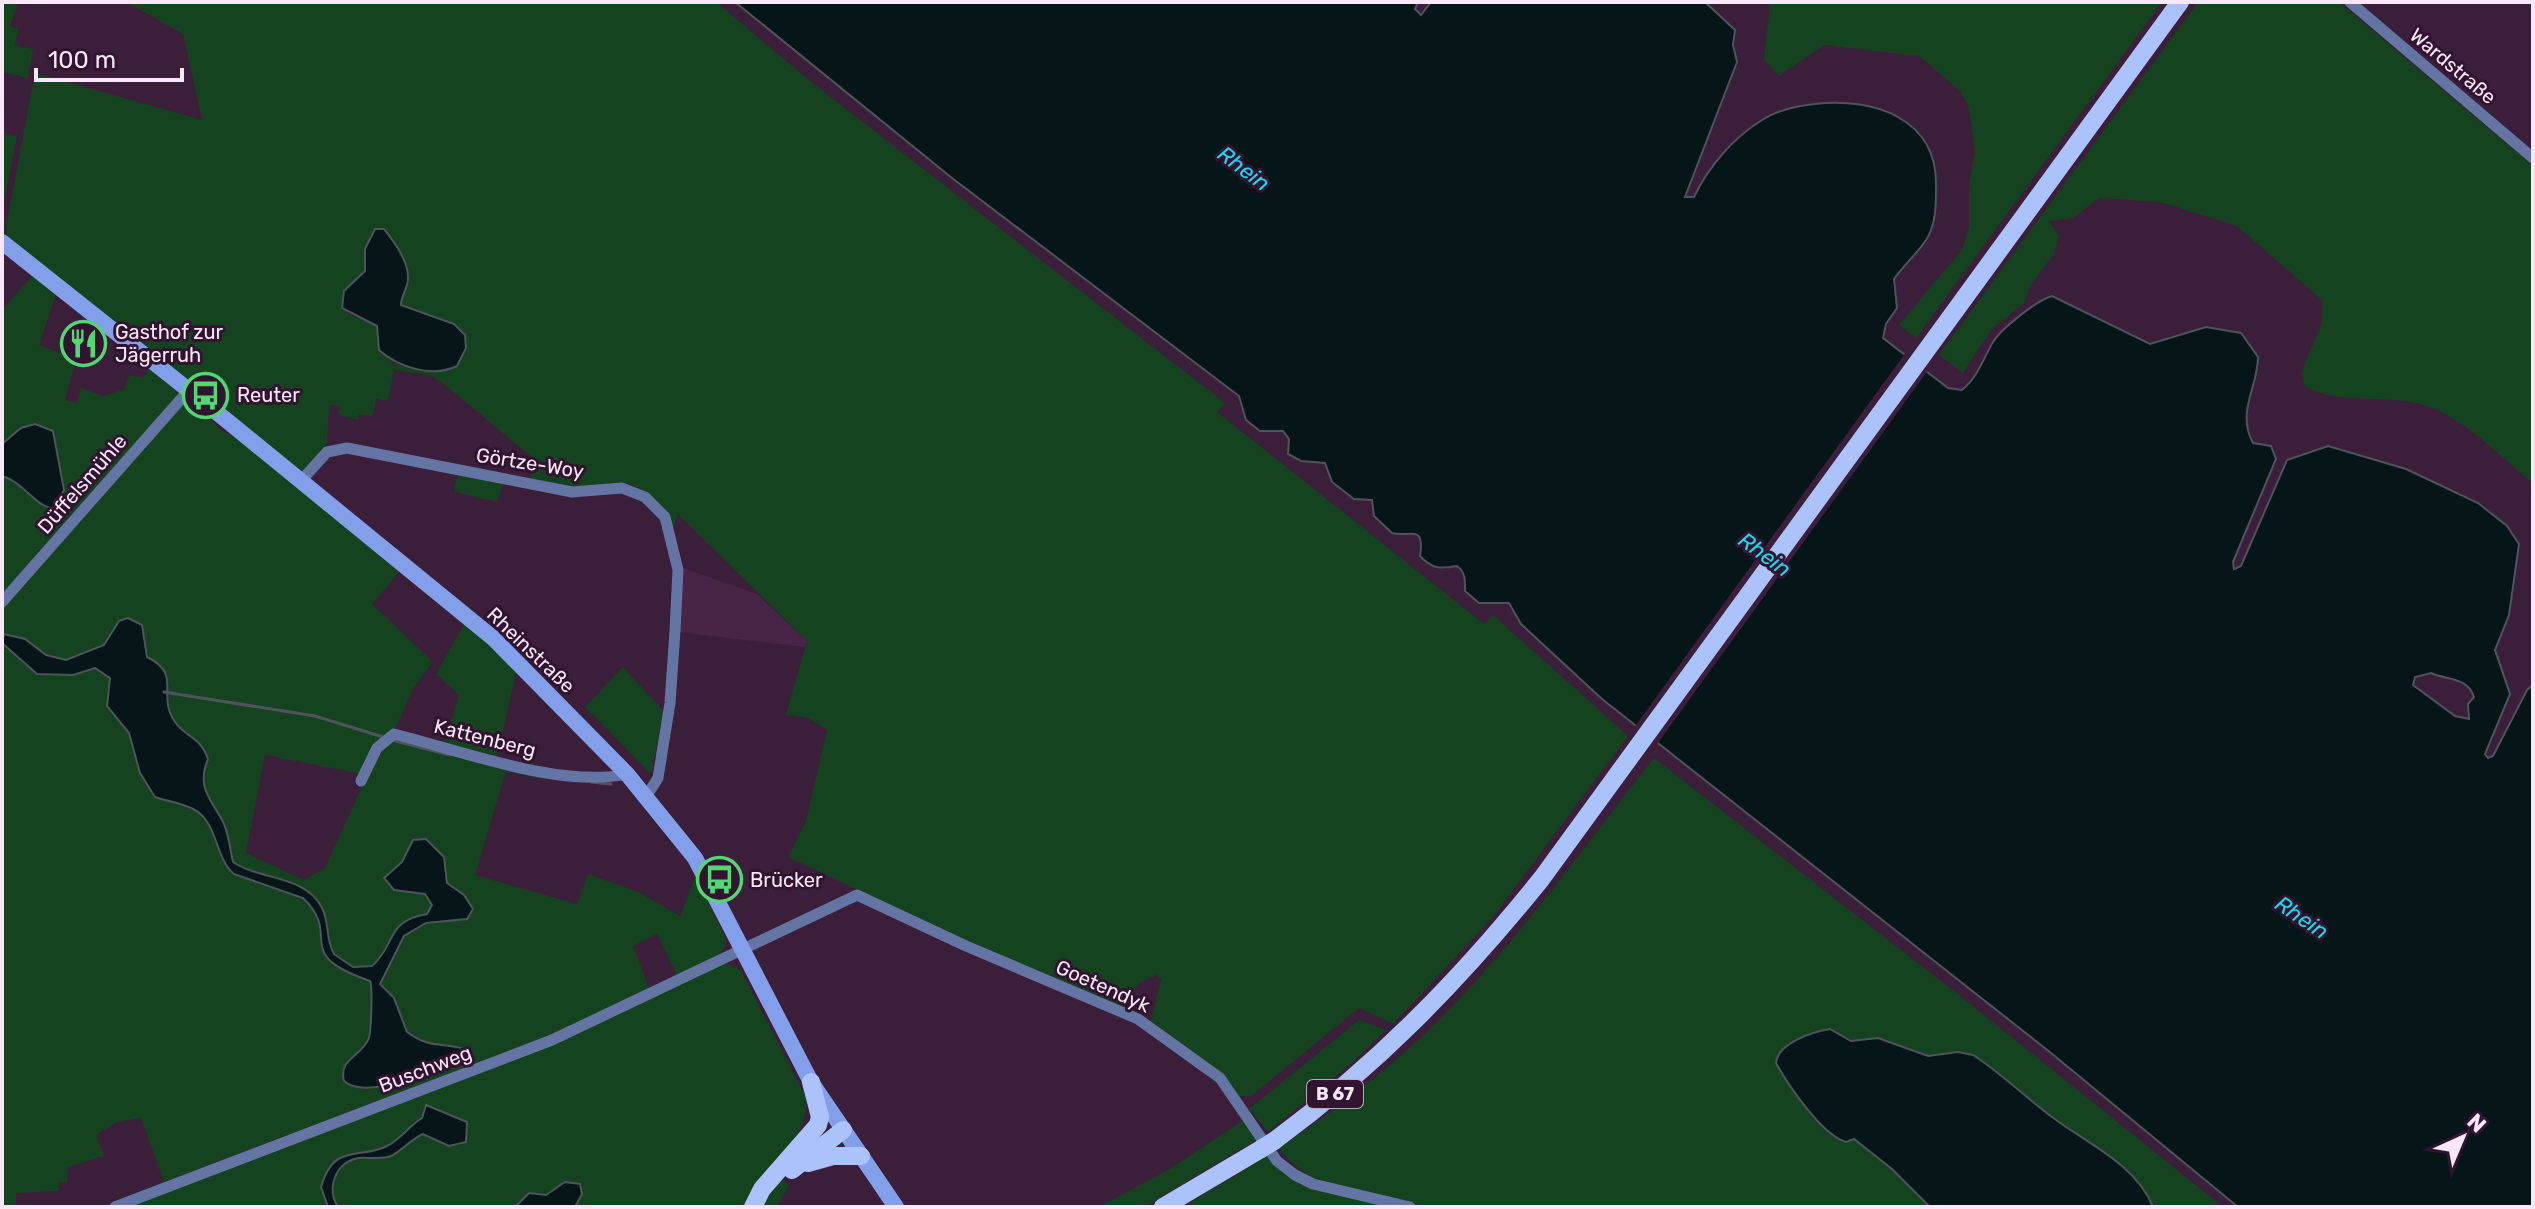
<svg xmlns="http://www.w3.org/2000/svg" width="2535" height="1209" font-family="Rubik,sans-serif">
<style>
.built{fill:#482547}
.green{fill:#154320;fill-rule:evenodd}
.water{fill:#061518;stroke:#4f545c;stroke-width:2;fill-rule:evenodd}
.pier{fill:#3b1e3a}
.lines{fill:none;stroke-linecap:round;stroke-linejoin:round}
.stream{stroke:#4f545c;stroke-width:3}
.street{stroke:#6475a3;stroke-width:11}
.secondary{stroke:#839fe9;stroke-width:16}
.primary{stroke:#abc2fb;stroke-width:18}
.primary-bridge{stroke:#abc2fb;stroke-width:18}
.labels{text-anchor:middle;stroke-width:6;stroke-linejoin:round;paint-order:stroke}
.shield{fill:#311430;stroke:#bea8bd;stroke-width:2}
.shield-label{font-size:18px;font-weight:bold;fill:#fae7f9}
.street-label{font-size:20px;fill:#fae7f9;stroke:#311430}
.poi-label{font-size:20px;fill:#fae7f9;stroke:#311430;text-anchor:start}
.water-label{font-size:22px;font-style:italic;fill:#19dbf1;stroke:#311430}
</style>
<rect width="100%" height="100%" fill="#3b1e3a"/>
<polygon class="built" points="683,568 757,594 807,641 805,647 678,632"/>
<g class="green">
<polygon points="2,2 18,2 10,26 18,29 15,45 33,49 28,78 2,72"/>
<path d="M126 2H716L810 81 1225 403 1217 412 1484 624 1493 615 1628 736 1492 918 1393 1024 1359 1008 1251 1096H1239L1223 1075 1151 1021 1161 979 1156 975 1139 983 1124 1008 968 942 788 857 806 821 827 730 808 718 786 715 807 641 678 514 673 530 646 492 627 483 573 489 530 480 534 459 444 384 432 376 394 370 388 401 376 399 373 416 359 414 358 420 338 415 340 406 329 405 327 443 308 466V481L245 431 222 404 176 375 7 240 6 226 35 73 202 120 183 34ZM396 245 408 279 401 305 454 324 449 370 394 364 379 350 378 326 348 314 344 292 365 271V249Z"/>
<polygon points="1770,2 2162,2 1916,338 1899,325 1962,250 1969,227 1969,185 1975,152 1969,107 1959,90 1919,56 1824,45 1779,76 1764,60"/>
<path d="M2198 2H2339L2533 166V483C2501 458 2467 420 2427 406 2390 393 2336 406 2305 386 2292 365 2331 333 2321 299L2237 226 2160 202 2099 198 2073 218 2049 221 2059 236 2054 254 2030 286 2024 303 1992 329 1963 373 1939 355Z"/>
<polygon points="2,133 17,136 2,213"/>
<polygon points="33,275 56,294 39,345 67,356 66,360 75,363 65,400 77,403 81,388 103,396 125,389 129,375 143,378 149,368 177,391 178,399 2,598 2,310"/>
<path d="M182 402H193L222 431 248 444 399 572 372 604 433 662 414 687 394 731 362 774 265 755 246 853 304 880 325 868 374 760 393 738 547 776 546 780 506 771 475 875 577 904 588 874 638 892 680 916 696 876 726 939C726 961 694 967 677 975L657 934 633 946 649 988 549 1036 164 1182 141 1118 117 1122 96 1135 104 1156 68 1167 67 1182H59L58 1191 16 1193V1207H2V607Z"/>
<polygon points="458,472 504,482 497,502 454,492"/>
<polygon points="464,624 517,669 497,757 444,744 459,695 436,674"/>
<polygon points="623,667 664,712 651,774 585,707"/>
<path d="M1654 758 1964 999 2223 1207H1425C1375 1194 1311 1194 1279 1148 1334 1111 1385 1072 1432 1027 1515 946 1582 849 1654 758Z"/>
<path d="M725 963 740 969 806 1097C808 1129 789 1148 770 1172L789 1185 777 1207H127L440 1087Z"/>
<polygon points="1359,1020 1386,1030 1351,1064 1268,1132 1249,1109"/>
<polygon points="1245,1119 1256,1140 1144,1207 1099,1207 1168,1170"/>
<polygon points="1267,1156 1302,1185 1391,1207 1183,1207"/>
</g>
<g class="water">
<path d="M735 2H1418L1415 9 1421 15 1431 2H1705L1735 30 1733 45 1737 62 1685 197H1694C1709 166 1733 138 1762 120 1777 110 1797 106 1814 104 1873 97 1938 118 1936 187 1936 201 1936 217 1931 230 1925 247 1905 263 1894 279L1897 308 1886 324 1883 338 1948 388 1962 390C1978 377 1983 359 1993 342 2001 329 2037 300 2052 296L2150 344 2206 327 2241 333 2258 357C2258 387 2236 412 2253 443L2271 446 2276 459 2233 562 2234 569 2241 566 2287 460 2328 446 2406 469 2478 503 2507 526 2519 544 2509 615 2495 650 2510 694 2485 754 2488 758 2493 756 2527 690 2533 685V1207H2238L2051 1053 1602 699 1521 624 1509 603H1479L1465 591C1465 581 1466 573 1457 566 1440 569 1432 569 1420 556 1425 523 1410 538 1392 533L1374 516 1372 500 1354 499 1332 482 1325 463 1301 461 1288 454 1289 439 1283 431H1260L1246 420 1239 396 952 178ZM2431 673C2446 680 2468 677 2474 697L2468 704 2469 719 2455 716 2413 685 2415 677Z"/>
<path d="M375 229H384C394 242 409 261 408 279 408 288 401 295 401 305L454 324 465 335 466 348 457 366C432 378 398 367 379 350L377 326 342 308 344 291 365 271V249Z"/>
<path d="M35 424 53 431 64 490 54 508C37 509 24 482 2 476V444L21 428Z"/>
<path d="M128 618 142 625 147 657C183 674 156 695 175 722 185 737 200 736 208 759 196 789 211 798 224 824 229 836 230 849 233 862 259 880 304 875 321 906 330 921 325 939 334 954L353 967 372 966C397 944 385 921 427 914L432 905 425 894 394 890 384 878 402 862 413 840 426 839 444 857 447 883 464 895 473 909 467 919 426 923 404 936 380 984 394 998 407 1032C432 1051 449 1041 470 1051L467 1058C438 1065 369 1103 344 1081 338 1058 363 1056 369 1038 371 1031 373 987 370 981 289 953 344 937 303 898L234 874C214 857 218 821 193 809 181 803 167 801 155 797L140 773 129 733 107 706 110 678 95 668 73 675 37 674 2 643 4 634 25 639 46 655 66 660 104 645 119 621Z"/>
<path d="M1830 1029 1851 1041 1878 1038 1928 1056 1958 1052 1973 1055C2001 1073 2025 1097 2052 1117 2086 1143 2136 1164 2153 1207H1930L1892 1169 1854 1139 1846 1142C1822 1135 1788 1085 1776 1063 1778 1043 1812 1032 1830 1029Z"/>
<path d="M426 1105 467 1122 466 1142 449 1146 423 1134C411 1139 402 1151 391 1156 382 1160 369 1157 359 1158 335 1162 326 1189 338 1207H328L321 1187C334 1142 359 1160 387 1146 401 1139 409 1126 422 1118Z"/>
<polygon points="565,1182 580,1184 582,1194 575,1207 515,1207 529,1193 546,1195"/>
</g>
<polygon class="pier" points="1906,352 1929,369 1655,747 1633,729"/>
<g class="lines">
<g class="stream">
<polyline points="164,692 315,716 383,737"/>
<polyline points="392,740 450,755"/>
<polyline points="591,782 611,784"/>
</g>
<g class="street">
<polyline points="2350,2 2533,158"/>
<polyline points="300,482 327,452 347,448 572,492 622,488 645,497 665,517 678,570 675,631 670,703 658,778 646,797"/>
<polyline points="2,602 189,390"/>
<path d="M361 781 377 748 394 734C459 750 561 789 627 774"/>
<polyline points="115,1207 552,1040 857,895 966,946 1138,1019 1220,1078 1277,1161 1295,1175 1313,1184 1410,1207"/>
</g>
<polyline class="secondary" points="2,242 225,419 493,638 627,774 695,858 811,1082 896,1207"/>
<g class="primary">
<path d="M1274 1141C1378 1064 1461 979 1542 878L2180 2"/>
<polyline points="808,1163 833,1156 861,1156"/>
<polyline points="792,1170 843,1130"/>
<polyline points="753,1207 762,1189 818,1125 820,1117 811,1082"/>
<polyline points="1163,1207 1261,1149"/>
</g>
<polyline class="primary-bridge" points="1261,1149 1274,1141"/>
</g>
<defs>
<symbol id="restaurant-ring" viewBox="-11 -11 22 22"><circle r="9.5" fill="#311430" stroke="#54d672" stroke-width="1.5"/><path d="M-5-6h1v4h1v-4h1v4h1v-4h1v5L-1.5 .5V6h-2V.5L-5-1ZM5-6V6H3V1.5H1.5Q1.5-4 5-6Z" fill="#54d672"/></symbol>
<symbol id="bus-ring" viewBox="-11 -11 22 22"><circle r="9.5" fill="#311430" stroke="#54d672" stroke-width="1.5"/><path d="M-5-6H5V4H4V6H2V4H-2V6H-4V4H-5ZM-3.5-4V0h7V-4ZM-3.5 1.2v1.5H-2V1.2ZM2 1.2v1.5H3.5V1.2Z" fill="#54d672"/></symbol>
</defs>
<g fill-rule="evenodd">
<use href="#restaurant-ring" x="58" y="318" width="51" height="51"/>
<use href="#bus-ring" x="180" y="370" width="51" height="51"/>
<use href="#bus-ring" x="694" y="854" width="51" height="51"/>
</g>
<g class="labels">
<rect class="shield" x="1307" y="1080" width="56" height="28" rx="6"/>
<g class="shield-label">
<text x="1335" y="1100">B 67</text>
</g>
<g class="street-label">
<text transform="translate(2453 66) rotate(40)" y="7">Wardstraße</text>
<text transform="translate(530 463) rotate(9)" y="7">Görtze-Woy</text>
<text transform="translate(82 484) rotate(-49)" y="7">Düffelsmühle</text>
<text transform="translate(531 650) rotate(44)" y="7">Rheinstraße</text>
<text transform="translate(485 738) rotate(14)" y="7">Kattenberg</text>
<text transform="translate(1103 986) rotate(24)" y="7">Goetendyk</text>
<text transform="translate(425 1069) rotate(-21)" y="7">Buschweg</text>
</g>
<g class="poi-label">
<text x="115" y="339">Gasthof zur<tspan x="115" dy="23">Jägerruh</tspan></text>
<text x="237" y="402">Reuter</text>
<text x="750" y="887">Brücker</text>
</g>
<g class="water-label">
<text transform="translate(1244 168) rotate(37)" y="8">Rhein</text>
<text transform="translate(1765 554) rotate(36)" y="8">Rhein</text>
<text transform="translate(2302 917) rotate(34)" y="8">Rhein</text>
</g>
</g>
<rect width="2535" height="1209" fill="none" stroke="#fae7f9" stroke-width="8"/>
<g transform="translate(2463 1137) rotate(44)" stroke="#311430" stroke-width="6" paint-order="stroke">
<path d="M0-6L14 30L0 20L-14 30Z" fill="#fae7f9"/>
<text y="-12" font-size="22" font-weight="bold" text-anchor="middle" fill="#fae7f9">N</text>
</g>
<path d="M36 68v12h146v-12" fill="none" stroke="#fae7f9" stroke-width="4"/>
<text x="48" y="68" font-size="24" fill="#fae7f9" stroke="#311430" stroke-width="6" paint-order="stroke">100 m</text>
</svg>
